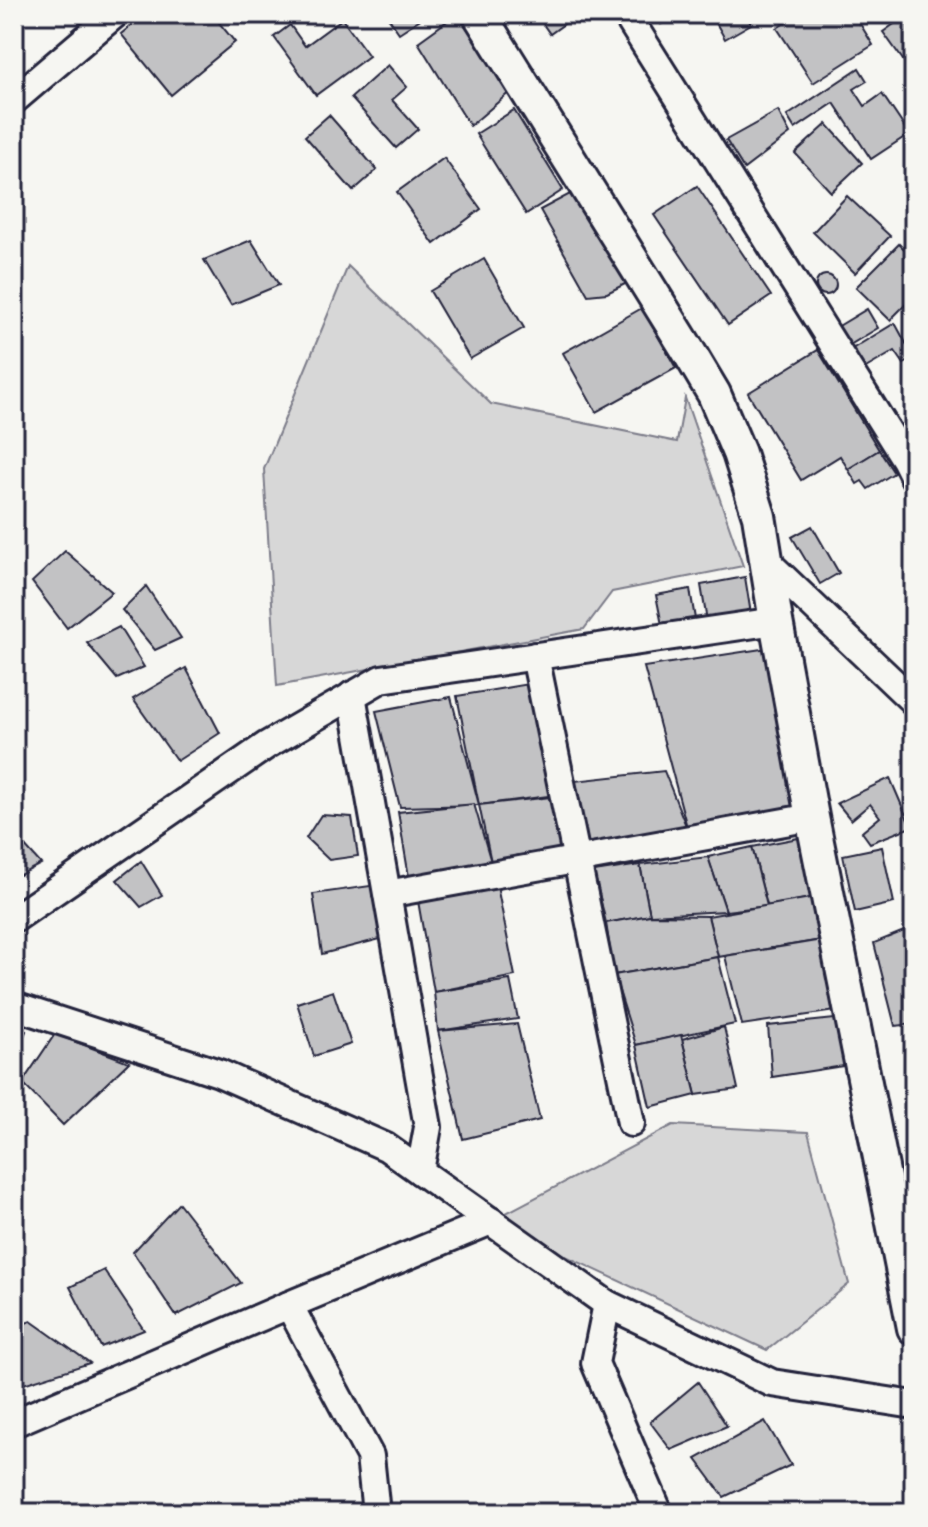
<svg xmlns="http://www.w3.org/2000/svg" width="928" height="1527" font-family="Caveat,sans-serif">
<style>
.green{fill:#d7d7d7;stroke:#7c7c89;stroke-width:2}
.building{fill:#c2c2c4;stroke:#22223b;stroke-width:2}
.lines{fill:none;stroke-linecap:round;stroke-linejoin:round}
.minor-casing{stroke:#22223b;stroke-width:32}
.tertiary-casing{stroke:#22223b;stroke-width:38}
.minor{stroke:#f6f6f2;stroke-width:26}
.tertiary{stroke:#f6f6f2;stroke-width:32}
</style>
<rect width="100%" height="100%" fill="#f6f6f2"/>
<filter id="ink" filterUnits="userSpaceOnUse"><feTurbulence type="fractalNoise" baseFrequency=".0125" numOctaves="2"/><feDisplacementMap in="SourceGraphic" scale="16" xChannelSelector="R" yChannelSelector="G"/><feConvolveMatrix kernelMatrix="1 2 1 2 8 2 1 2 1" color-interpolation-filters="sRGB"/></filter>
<g filter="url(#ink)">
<g class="green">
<polygon points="348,266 491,404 677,442 685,398 743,566 612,592 584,629 277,686 264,469"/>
<polygon points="673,1125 808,1132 849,1284 767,1350 491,1221"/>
</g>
<g class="building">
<polygon points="145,14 212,14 235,42 171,95 121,34"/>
<polygon points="386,14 428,14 399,33"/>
<polygon points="457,14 511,91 470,126 418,42"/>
<polygon points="542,14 578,14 550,34 538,17"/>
<polygon points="656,14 679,14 661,24"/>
<polygon points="711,14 745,14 751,24 725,39"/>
<polygon points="799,14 854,14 873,45 813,83 777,28"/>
<polygon points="908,14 914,14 913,74 883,32"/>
<polygon points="342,19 369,56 316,95 274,37 290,25 305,46"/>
<polygon points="388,65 407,87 392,100 418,129 396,148 351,98"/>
<polygon points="859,68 867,81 854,89 865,106 882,94 909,134 871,159 834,103 795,129 787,116"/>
<polygon points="514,110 563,190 526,214 476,134"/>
<polygon points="778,111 790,134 744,169 726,140"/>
<polygon points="329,115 377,170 353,191 305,136"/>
<polygon points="827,124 862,163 831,192 795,153"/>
<polygon points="444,158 481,209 434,244 397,192"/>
<polygon points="697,186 771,296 728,325 654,215"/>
<polygon points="570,194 627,283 607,293 588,295 540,210"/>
<polygon points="847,196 890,236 855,273 813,232"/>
<polygon points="251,240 279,285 231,305 204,260"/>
<polygon points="899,244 914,258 914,296 890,320 856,287"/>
<polygon points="484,259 524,328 470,359 430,291"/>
<circle cx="826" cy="285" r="10"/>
<polygon points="642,308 676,368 596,412 563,353"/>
<polygon points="867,309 878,328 848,346 837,327"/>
<polygon points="895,323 914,358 904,364 895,351 864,369 852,349"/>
<polygon points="818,350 879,450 848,469 840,456 801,480 748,393"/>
<polygon points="879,450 894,473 868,489 862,481 857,484 848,469"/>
<polygon points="812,526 839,573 820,584 792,537"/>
<polygon points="65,551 112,592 67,628 32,582"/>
<polygon points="745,577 751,614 707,621 701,585"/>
<polygon points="146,586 181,638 155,650 122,610"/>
<polygon points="690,589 695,619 662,625 656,595"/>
<polygon points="119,627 144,667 117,679 87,643"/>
<polygon points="774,647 806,812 688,831 644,667"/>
<polygon points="186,668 220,733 177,761 133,699"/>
<polygon points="535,683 556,795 479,805 457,696"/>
<polygon points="451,697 479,805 400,807 376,711"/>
<polygon points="664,771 688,831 589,847 574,781"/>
<polygon points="890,778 911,827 870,843 862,832 880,817 870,804 851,820 837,803"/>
<polygon points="551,797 564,848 491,862 479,805"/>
<polygon points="474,804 491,862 409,877 398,812"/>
<polygon points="321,815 352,817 358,856 329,860 306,838"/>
<polygon points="14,834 41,864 14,878"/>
<polygon points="809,836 822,896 767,906 752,847"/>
<polygon points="752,847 767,906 726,911 708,857"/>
<polygon points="882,847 894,903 855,912 843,855"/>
<polygon points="708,857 726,911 650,915 640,865"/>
<polygon points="141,861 162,895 141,907 117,880"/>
<polygon points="640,865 650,915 606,923 594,872"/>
<polygon points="377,885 388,937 322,954 313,894"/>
<polygon points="497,886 515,976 434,992 418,901"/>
<polygon points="822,896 828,939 718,957 708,916"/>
<polygon points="650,915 708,916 718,957 614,975 606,923"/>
<polygon points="914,927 914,1024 895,1026 874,943"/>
<polygon points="828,939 842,1010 742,1025 725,956"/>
<polygon points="718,957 735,1024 636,1045 614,975"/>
<polygon points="510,980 518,1019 438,1031 434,992"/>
<polygon points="333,991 351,1044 314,1056 297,1003"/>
<polygon points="844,1018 850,1065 772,1077 768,1026"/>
<polygon points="517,1024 540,1120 463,1139 438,1031"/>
<polygon points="14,1026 26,1031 14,1061"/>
<polygon points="724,1027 738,1089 696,1095 682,1039"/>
<polygon points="55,1034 129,1062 63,1125 22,1083"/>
<polygon points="681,1035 696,1095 650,1107 636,1045"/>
<polygon points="179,1203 241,1283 176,1316 133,1252"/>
<polygon points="104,1270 144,1330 101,1347 70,1287"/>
<polygon points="31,1321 90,1363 14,1387 14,1327"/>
<polygon points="698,1382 727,1426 671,1450 650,1422"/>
<polygon points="765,1421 791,1465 724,1497 696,1459"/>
</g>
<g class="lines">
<defs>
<g id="minor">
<polyline points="626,14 905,459 914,477"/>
<polyline points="14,100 115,14"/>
<polyline points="766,561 914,702"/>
<polyline points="535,656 631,1123"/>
<polyline points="352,695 428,1127 420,1171"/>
<polyline points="387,894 812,817"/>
<polyline points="14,919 267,745 381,679 776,621"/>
<polyline points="14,1006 219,1073 386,1147 607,1304 772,1383 914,1405"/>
<polyline points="607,1304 595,1363 659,1513"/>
<polyline points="289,1305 370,1456 376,1513"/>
<polyline points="14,1423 289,1305 491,1221"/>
</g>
<polyline id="tertiary" points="479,14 686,347 714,394 739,453 759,516 776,621 812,817 914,1328"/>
</defs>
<use href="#minor" class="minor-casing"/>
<use href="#tertiary" class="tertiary-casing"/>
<use href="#minor" class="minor"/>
<use href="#tertiary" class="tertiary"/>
</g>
</g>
<rect width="928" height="1527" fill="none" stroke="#f6f6f2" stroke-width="48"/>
<rect x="24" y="24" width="880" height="1479" fill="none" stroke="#22223b" stroke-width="3" filter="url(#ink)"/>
</svg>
